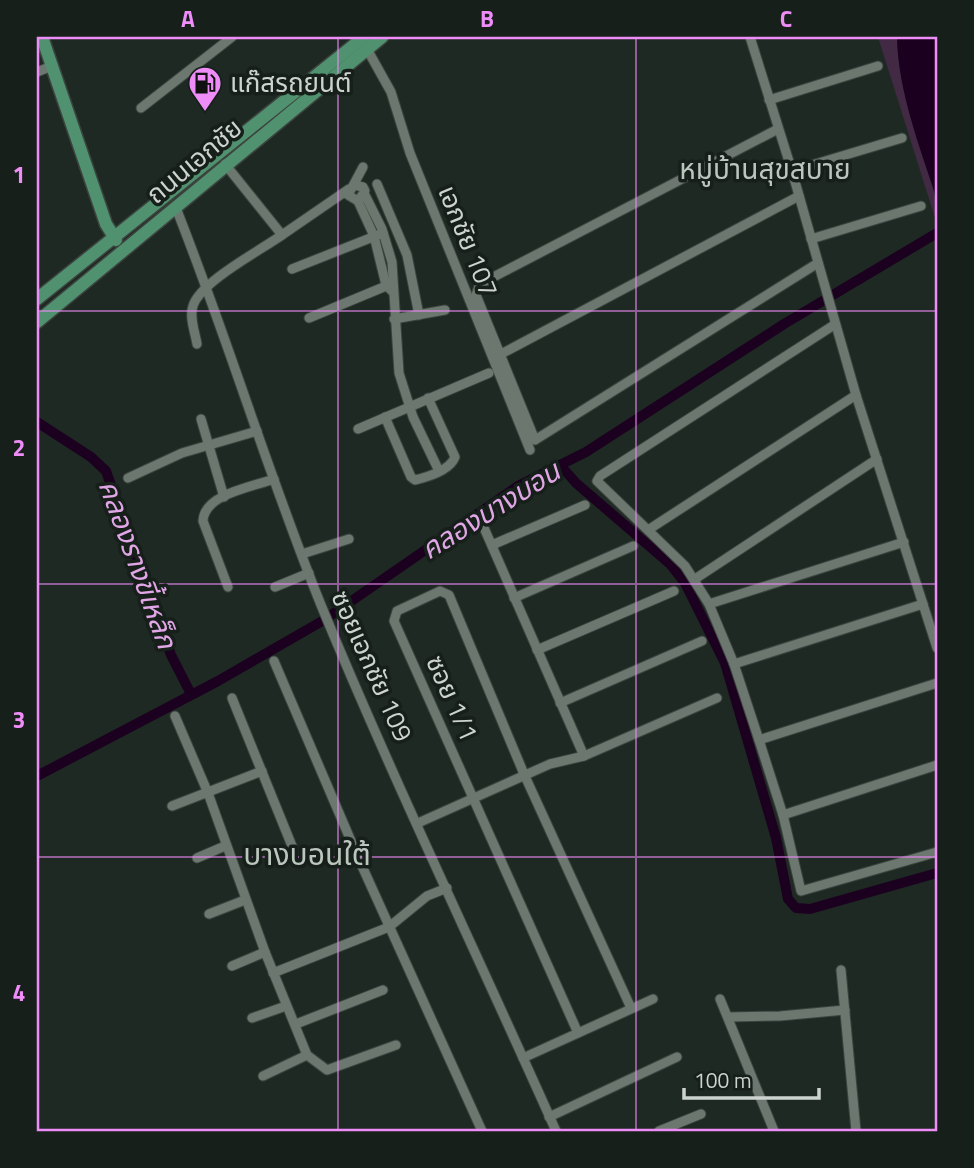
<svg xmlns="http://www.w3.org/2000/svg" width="974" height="1168" font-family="'Titillium Web','Noto Sans Thai',sans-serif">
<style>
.green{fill:#422a44}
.water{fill:#1b001f}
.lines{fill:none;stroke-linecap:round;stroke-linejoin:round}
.canal{stroke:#1b001f;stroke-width:10}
.minor-casing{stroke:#3c443f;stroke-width:11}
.major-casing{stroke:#3c443f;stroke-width:15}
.minor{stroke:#6c7770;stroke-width:9}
.major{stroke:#50916f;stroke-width:12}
.grid{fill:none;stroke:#ee8cf8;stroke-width:2;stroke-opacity:0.55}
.labels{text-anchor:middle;stroke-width:7;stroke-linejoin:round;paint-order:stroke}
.poi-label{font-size:26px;fill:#cdd4d0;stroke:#161f19;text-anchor:start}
.street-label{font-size:26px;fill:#cdd4d0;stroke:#161f19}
.neighbourhood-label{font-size:28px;fill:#bac6be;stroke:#161f19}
.water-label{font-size:28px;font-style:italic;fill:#e0a6e6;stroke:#161f19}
.quarter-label{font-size:30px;fill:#bac6be;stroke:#161f19}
.neatline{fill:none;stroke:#ee8cf8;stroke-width:2.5}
.grid-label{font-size:23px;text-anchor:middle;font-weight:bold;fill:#ee8cf8}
</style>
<rect width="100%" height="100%" fill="#1f2923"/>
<path class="green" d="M878 37H897C898 101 937 161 937 224Z"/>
<path class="water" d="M897 37H937V200C920 147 898 92 897 37Z"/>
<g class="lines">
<g class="canal">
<polyline points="37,422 91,457 106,471 171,655 191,694"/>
<polyline points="560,465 576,483 670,564 685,583 725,663 776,838 788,899 796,908 810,909 937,873"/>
<polyline points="37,776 218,681 324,620 518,486 586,452 784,324 937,233"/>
</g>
<defs>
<g id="minor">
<polyline points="750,37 792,171 856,395 937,648"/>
<polyline points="367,49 391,92 410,153 530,450"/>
<polyline points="37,72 52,66"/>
<polyline points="769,100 878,66"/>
<polyline points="141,108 232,37"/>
<polyline points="778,129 480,284 476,295 535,440 818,263"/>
<polyline points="225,164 282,235 349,189"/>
<polyline points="792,171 902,138"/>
<polyline points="377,184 407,255 419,315"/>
<polyline points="354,185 363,187 365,191 358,201 348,195 363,167"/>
<polyline points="365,195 382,229 392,262 399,373 413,417 439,471"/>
<polyline points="358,201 374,236 386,285 392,291"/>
<path d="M176 208C228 339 268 474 321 605 394 782 478 956 556 1131"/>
<polyline points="811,239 921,206"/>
<polyline points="292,269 383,233"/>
<polyline points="309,318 391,284"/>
<polyline points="394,319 445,310"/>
<polyline points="834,325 600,476 597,481 685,566 709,604 734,664 759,740 783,815 801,891 937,852"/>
<path d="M197 344C195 332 189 317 193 306 200 282 261 250 282 235"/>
<polyline points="501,354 799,196"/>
<path d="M385 417 411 477 415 480C428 477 450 470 455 457L428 398"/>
<polyline points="201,419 224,497"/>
<polyline points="358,429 489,373"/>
<polyline points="128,478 182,453 257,431"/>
<polyline points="481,521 584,756"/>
<polyline points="648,530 856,395"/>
<polyline points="492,545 585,505"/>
<polyline points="302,554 349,539"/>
<polyline points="695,579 877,459"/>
<path d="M228 587 203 521C204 494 252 487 274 479"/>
<polyline points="275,587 309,573"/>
<polyline points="514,598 633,546"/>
<polyline points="709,604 904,542"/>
<polyline points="537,650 674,591"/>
<polyline points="274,661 357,855 482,1131"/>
<polyline points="734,664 923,604"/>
<polyline points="232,698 292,846"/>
<polyline points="560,703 702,641"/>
<polyline points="175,716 208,793 265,952 307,1055 327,1070 396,1045"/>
<polyline points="759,740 937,683"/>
<polyline points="172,806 262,771"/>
<polyline points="783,815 937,765"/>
<polyline points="418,823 550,764 584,756 717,698"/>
<polyline points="197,858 225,846"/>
<polyline points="209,914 245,900"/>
<polyline points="232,966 265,952"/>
<polyline points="841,970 856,1131"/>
<polyline points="273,973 389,927 427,896 447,888"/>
<polyline points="720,999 774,1131"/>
<polyline points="728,1017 780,1016 845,1010"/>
<polyline points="252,1018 286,1006"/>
<polyline points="296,1024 383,990"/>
<polyline points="578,1033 394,621 397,611 440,591 449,595 524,774 631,1008"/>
<polyline points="523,1058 653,999"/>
<polyline points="263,1076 307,1055"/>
<polyline points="549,1117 677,1057"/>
<polyline points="659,1131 701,1114"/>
</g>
<g id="major">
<polyline points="42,37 106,224 116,240"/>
<polyline points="37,299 364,37"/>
<polyline points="37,322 382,37"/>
</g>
</defs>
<use href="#minor" class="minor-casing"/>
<use href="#major" class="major-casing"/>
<use href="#minor" class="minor"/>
<use href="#major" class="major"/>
</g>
<path class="grid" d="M338 37V1131M636 37V1131M37 311H937M37 584H937M37 857H937"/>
<defs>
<symbol id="fuel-pin" viewBox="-11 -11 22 30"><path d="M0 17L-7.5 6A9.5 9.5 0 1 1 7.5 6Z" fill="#ee8cf8" stroke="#161f19"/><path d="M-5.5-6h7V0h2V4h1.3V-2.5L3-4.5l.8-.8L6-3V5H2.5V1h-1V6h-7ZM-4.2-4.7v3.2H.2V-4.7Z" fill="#111"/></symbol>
</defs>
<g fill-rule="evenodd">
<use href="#fuel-pin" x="186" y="64" width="38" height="52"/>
</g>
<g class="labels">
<g class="poi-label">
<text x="230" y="92">แก๊สรถยนต์</text>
</g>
<g class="street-label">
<text transform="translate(194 161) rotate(-40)" y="9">ถนนเอกชัย</text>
<text transform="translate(468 241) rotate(68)" y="9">เอกชัย 107</text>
<text transform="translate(372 666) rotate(66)" y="9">ซอยเอกชัย 109</text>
<text transform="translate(452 698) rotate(66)" y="9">ซอย 1/1</text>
</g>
<g class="neighbourhood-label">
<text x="765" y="179">หมู่บ้านสุขสบาย</text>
</g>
<g class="water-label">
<text transform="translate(490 510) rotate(-32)" y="10">คลองบางบอน</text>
<text transform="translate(138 564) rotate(70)" y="10">คลองรางขี้เหล็ก</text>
</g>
<g class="quarter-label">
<text x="307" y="865">บางบอนใต้</text>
</g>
</g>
<rect width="974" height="1168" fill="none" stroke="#161f19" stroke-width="77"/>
<path d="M684 1088v10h135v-10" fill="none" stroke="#cdd4d0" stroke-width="3.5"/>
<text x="694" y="1088" font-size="21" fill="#cdd4d0" stroke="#161f19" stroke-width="5" paint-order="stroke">100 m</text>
<rect x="38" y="38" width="898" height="1092" class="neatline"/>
<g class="grid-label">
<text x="188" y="27">A</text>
<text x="487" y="27">B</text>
<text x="786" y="27">C</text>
<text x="19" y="183">1</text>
<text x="19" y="456">2</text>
<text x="19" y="728">3</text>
<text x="19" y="1001">4</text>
</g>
</svg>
